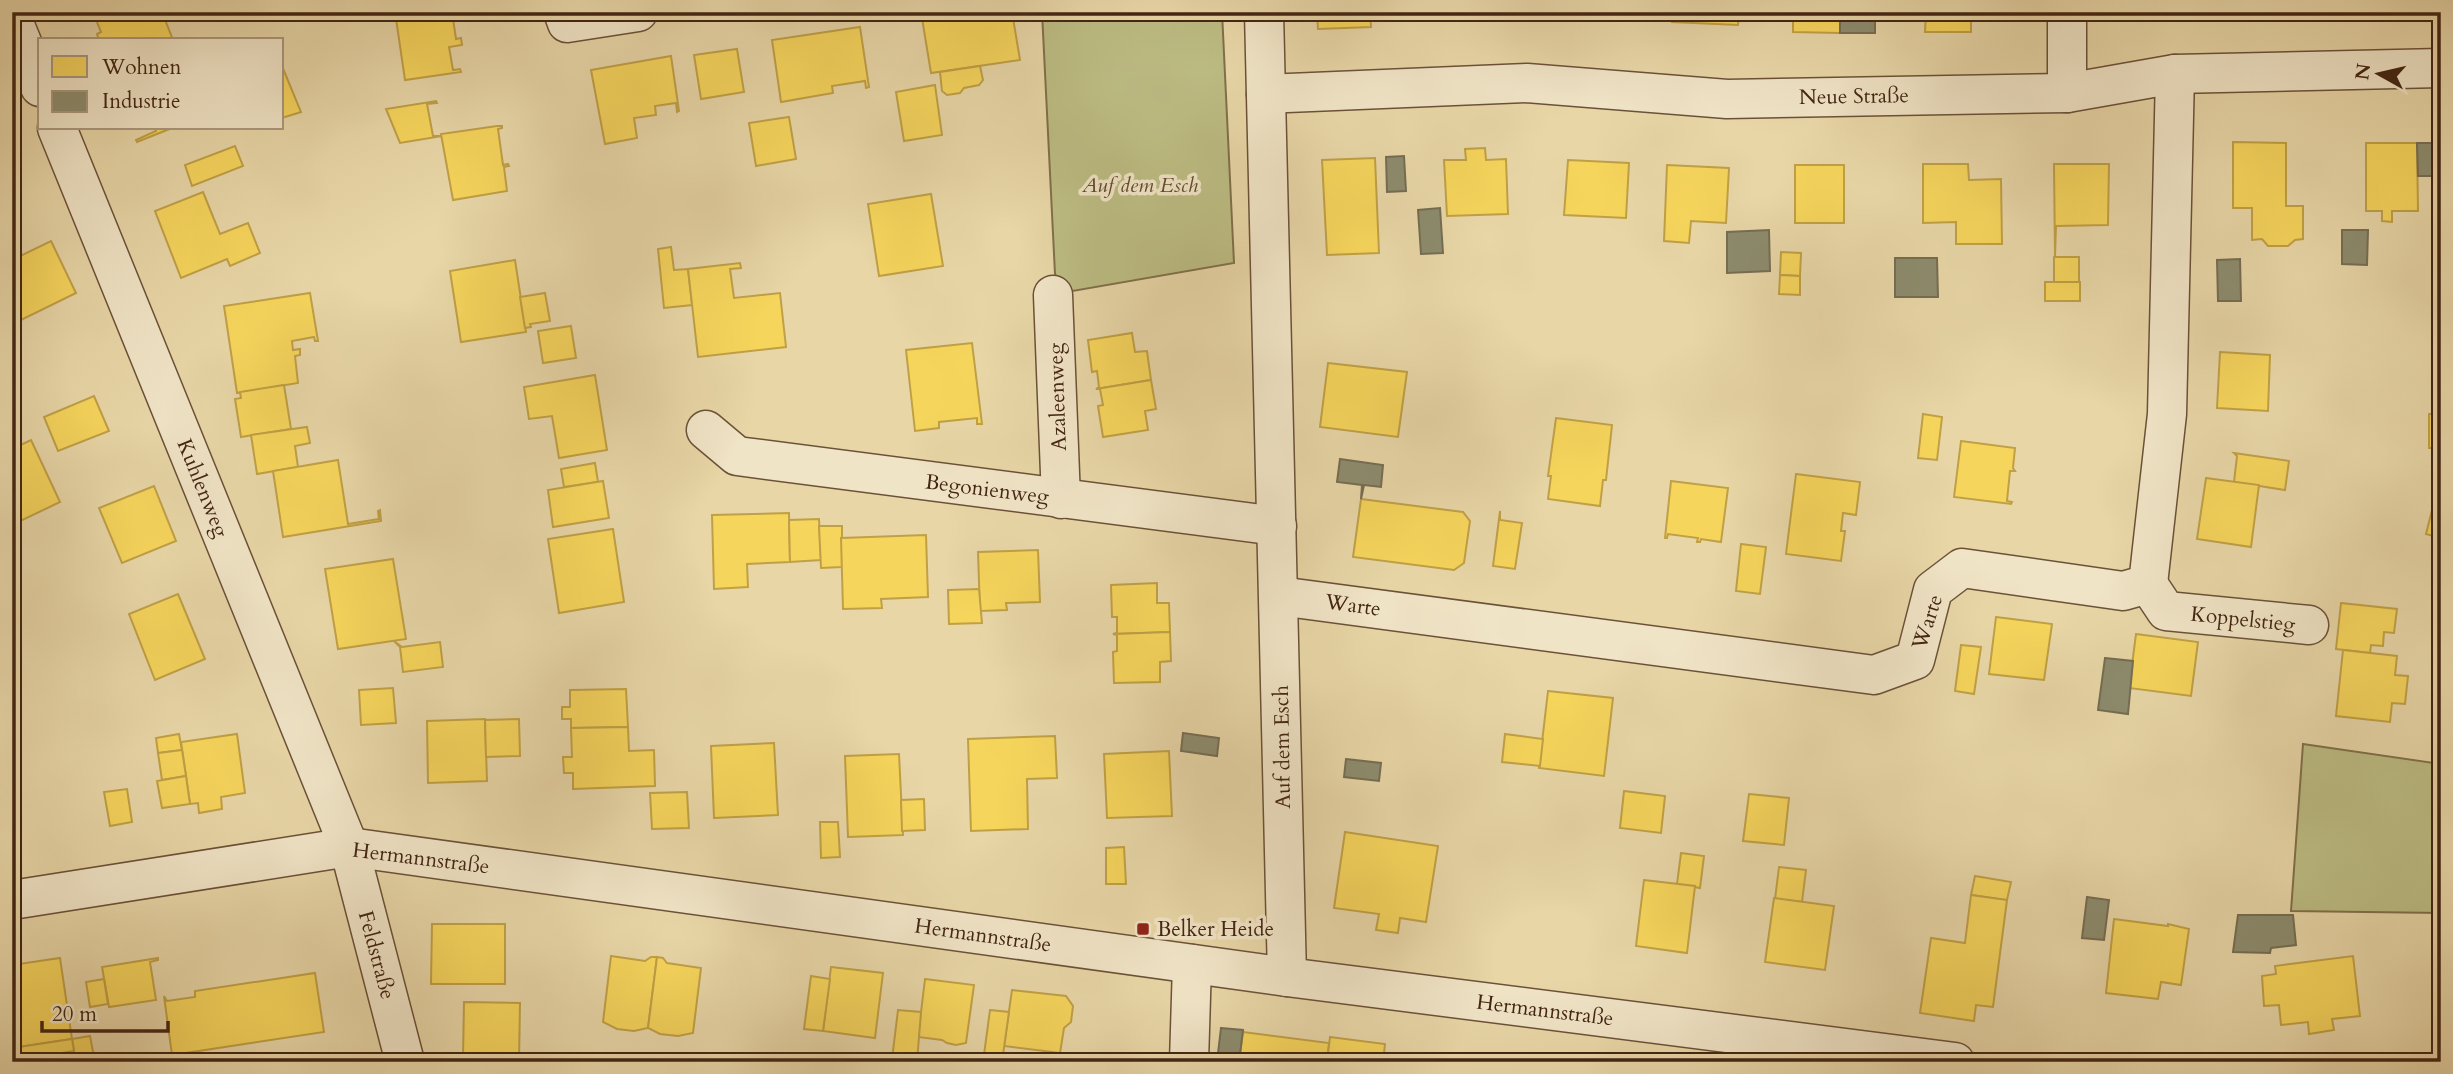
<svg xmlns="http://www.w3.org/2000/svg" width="2453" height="1074" font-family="Cardo,serif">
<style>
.green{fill:#bcbc83;stroke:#80704b;stroke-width:2}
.homes{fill:#f6d55c;stroke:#c0a046;stroke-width:2}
.industry{fill:#8c8c6e;stroke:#766d53;stroke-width:2}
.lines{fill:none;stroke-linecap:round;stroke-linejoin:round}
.minor-casing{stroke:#6c5138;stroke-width:41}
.minor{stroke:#f0e4c6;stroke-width:38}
.poi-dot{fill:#8f2418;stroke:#f0e4c6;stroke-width:2.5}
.labels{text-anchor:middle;stroke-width:7;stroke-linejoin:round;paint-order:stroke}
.street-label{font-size:21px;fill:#432513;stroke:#f0e4c6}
.park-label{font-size:21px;font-style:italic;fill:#614b2f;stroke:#f0e4c6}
.poi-label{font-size:21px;fill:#432513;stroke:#f0e4c6;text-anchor:start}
</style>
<rect width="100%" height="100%" fill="#e8d6a7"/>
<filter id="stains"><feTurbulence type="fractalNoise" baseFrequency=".00286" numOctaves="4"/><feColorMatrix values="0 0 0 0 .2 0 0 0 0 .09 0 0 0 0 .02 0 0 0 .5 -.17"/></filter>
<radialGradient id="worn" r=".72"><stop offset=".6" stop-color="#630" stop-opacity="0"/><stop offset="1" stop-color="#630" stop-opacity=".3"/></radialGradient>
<g class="green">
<polygon points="1042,12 1222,12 1234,263 1067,292 1055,274"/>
<polygon points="2303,744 2441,764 2441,913 2291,911"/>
</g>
<g class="homes">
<polygon points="93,12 162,12 173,40 99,40 97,34 101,32"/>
<polygon points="395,12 452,12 456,39 461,38 462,45 449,47 453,70 460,69 461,72 405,80"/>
<polygon points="921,12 1012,12 1020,60 931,73"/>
<polygon points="1317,12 1370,12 1371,27 1318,29"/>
<polygon points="1424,12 1486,12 1487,15 1425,18"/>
<polygon points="1555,12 1616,12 1616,18 1555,15"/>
<polygon points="1672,12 1739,12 1738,25 1672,22"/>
<polygon points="1793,12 1840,12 1840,33 1793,32"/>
<polygon points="1926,12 1971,12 1971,32 1925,32"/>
<polygon points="860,27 869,87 866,88 865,81 832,86 833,93 781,102 772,40"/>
<polygon points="737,49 744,92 701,99 694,55"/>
<polygon points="671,56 679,111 677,112 676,103 655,106 656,115 634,118 637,138 605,144 591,70"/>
<polygon points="282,66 301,112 282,118"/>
<polygon points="980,66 983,80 979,85 964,88 960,93 947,95 942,91 940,72"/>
<polygon points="935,85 942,135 904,141 896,92"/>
<polygon points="436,101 437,103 427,104 433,136 442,136 400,143 386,109"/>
<polygon points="789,117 796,159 756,166 749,123"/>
<polygon points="497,126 502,126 502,128 498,129 503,165 508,164 509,166 504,167 507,191 453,200 441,134"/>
<polygon points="155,128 172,128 137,142 136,140 156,131"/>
<polygon points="2233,142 2286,143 2286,206 2303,206 2303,239 2295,240 2288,246 2268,246 2262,239 2252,240 2252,208 2233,208"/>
<polygon points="2366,143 2417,143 2418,211 2392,211 2392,222 2382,221 2382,211 2366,211"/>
<polygon points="235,146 243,166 192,186 185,165"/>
<polygon points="1485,148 1486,160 1506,159 1508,214 1447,216 1444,160 1466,160 1465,149"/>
<polygon points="1375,158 1379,253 1327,255 1322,160"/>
<polygon points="1568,160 1629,163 1626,218 1564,215"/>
<polygon points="1923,164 1968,164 1969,180 2001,179 2002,244 1956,244 1956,222 1923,223"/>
<polygon points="2054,164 2109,164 2108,225 2056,226 2055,257"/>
<polygon points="1667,165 1729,168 1726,223 1691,221 1689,243 1664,241"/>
<rect x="1795" y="165" width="49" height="58"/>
<polygon points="203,192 220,234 248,223 260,253 230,266 227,259 181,278 155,211"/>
<polygon points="931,194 943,266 879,276 868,204"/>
<polygon points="51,241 76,293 17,322 12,313 12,260"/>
<polygon points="671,247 674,270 688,269 692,305 664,308 658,249"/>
<polygon points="1781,252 1801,253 1800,276 1780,275"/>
<rect x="2054" y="257" width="25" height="25"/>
<polygon points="515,260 526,332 461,342 450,271"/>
<polygon points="740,263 741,268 730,269 734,298 780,293 786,347 698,357 688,269"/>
<polygon points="1780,275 1800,276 1800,295 1779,294"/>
<rect x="2045" y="282" width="35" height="19"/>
<polygon points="310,293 318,341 315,341 314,337 292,341 293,350 300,349 300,355 295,356 298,383 237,393 224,306"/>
<polygon points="545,293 550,321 530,324 531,327 525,328 520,297"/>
<polygon points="571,326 576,358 543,363 538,331"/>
<polygon points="1132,333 1135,352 1147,351 1151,380 1096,389 1099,387 1097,371 1092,372 1088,340"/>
<polygon points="972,343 982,424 977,424 977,418 939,422 939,428 915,431 906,350"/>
<polygon points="2220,352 2270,355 2268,411 2217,408"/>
<polygon points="1328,363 1407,372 1398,437 1320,427"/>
<polygon points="595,375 607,450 559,458 552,416 529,419 524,387"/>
<polygon points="1151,380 1156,409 1145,411 1148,430 1103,437 1098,406 1103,405 1100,389 1096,389"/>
<polygon points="284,385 291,429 241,437 235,399 241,398 240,392"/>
<polygon points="94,396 109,431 58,451 44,417"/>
<polygon points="1923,414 1942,417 1937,460 1918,458"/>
<rect x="2429" y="414" width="12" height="34"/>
<polygon points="1556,418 1612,425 1606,480 1603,480 1600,506 1548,499 1551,476 1548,476"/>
<polygon points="307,427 310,443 295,446 298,467 257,474 251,435"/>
<polygon points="31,440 60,502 12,525 12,449"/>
<polygon points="1961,441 2015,448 2013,468 2015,471 2010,471 2007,501 2012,502 2011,504 1954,497"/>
<polygon points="2234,453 2289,461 2285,490 2234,482 2237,456"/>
<polygon points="338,460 348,524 379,519 378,511 380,510 381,521 283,537 273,471"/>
<polygon points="595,463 598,482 564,487 561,469"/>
<polygon points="1796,474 1860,482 1856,515 1843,513 1841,531 1845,531 1841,561 1786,554"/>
<polygon points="2441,474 2441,538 2426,534"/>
<polygon points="2206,478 2259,485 2251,547 2197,539"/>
<polygon points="603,481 609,518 553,527 548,490"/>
<polygon points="1671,481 1728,488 1721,542 1701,539 1700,542 1697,542 1698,538 1668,534 1667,538 1665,538"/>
<polygon points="154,486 176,541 122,563 99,508"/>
<polygon points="1361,499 1463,512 1470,521 1464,563 1454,570 1353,557"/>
<polygon points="1500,511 1500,520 1522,523 1515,569 1493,566"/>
<polygon points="789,513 790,562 747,564 748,587 714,589 712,515"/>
<polygon points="819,519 821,560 790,562 789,520"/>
<polygon points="819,526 842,526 842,567 821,568"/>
<polygon points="613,529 624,602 559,613 548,539"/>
<polygon points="926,535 928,597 881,599 882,608 843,609 841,538"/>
<polygon points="1741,544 1766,547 1760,594 1736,591"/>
<polygon points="1038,550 1040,602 1006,603 1007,610 980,611 978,552"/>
<polygon points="393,559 406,639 338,649 325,569"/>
<polygon points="1157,583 1157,603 1169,603 1170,632 1113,634 1117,633 1117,617 1112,617 1111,585"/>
<polygon points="979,589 982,623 949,624 948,590"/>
<polygon points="178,594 205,659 155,680 129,614"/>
<polygon points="2341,603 2397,609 2394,633 2384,632 2383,646 2371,645 2370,653 2336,649"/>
<polygon points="1996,617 2052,624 2044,680 1989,674"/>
<polygon points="1170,632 1171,661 1160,662 1160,682 1114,683 1113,652 1117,651 1117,635 1113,634"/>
<polygon points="2136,634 2198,642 2191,696 2129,688"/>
<polygon points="394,641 402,647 440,642 443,667 403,672 400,647"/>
<polygon points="1961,645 1981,647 1974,694 1955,691"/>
<polygon points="2343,650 2397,656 2395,675 2408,676 2405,704 2392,703 2390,722 2336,716"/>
<polygon points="393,688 396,723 361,725 359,690"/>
<polygon points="626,689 628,727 571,728 571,719 562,719 562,707 570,707 570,690"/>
<polygon points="1548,691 1613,698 1604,776 1539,768"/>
<polygon points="485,719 487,781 428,783 427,721"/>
<polygon points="519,719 520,756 486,757 485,720"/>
<polygon points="628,727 629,751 654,750 655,786 573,789 573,773 564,773 563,757 572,757 571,728"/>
<polygon points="179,734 182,750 158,753 156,738"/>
<polygon points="237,734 245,793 221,797 222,809 199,813 198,803 190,804 181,742"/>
<polygon points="1505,734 1543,739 1540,766 1502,762"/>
<polygon points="1055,736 1057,778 1027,779 1028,829 971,831 968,739"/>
<polygon points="774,743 778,815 714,818 711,746"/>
<polygon points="182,750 186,776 162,780 158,753"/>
<polygon points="1169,751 1172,816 1107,818 1104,754"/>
<polygon points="899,754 903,835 848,837 845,756"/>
<polygon points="186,776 190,804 162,808 157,781"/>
<polygon points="127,789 132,822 110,826 104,792"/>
<polygon points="1624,791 1665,796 1661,833 1620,828"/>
<polygon points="687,792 689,828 652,829 650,793"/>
<polygon points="1749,794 1789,798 1784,845 1743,841"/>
<polygon points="924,799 925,830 902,831 901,800"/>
<polygon points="820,822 838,822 840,857 821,858"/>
<polygon points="1345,832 1438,846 1426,922 1400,918 1398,933 1376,930 1379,914 1334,908"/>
<polygon points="1124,847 1126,884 1106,884 1106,848"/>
<polygon points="1681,853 1704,856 1700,888 1677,884"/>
<polygon points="1779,867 1806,870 1802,902 1775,899"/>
<polygon points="1975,876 2011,882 2007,900 1971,895"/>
<polygon points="1644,880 1695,886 1687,953 1636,946"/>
<polygon points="1971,895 2007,900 1993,1007 1976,1005 1974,1021 1920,1013 1931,938 1965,943"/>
<polygon points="1774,898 1834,906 1825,970 1765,962"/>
<polygon points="2114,919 2168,926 2168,924 2189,929 2181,985 2161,982 2158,999 2106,993"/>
<polygon points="432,924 505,924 505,984 431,984"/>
<polygon points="611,956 645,961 651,957 657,957 648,1028 634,1031 617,1029 603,1022"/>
<polygon points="2353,956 2360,1016 2332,1019 2334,1030 2309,1034 2308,1022 2281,1025 2279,1005 2264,1006 2262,976 2276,974 2275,966"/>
<polygon points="657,957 663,958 667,963 701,968 693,1033 678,1036 660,1034 648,1028"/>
<polygon points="60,958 72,1039 12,1048 12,965"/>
<polygon points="158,958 158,960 150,962 156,1000 109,1007 102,967"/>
<polygon points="831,967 883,973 875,1038 823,1031"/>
<polygon points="315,973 324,1032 172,1055 164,996 167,1001 195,997 195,991"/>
<polygon points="811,976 830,979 823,1031 804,1029"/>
<polygon points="104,979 108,1004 90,1007 86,982"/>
<polygon points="925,979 974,985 966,1043 956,1045 947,1043 942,1040 918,1037"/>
<polygon points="1012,990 1066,996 1073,1006 1071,1022 1064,1028 1060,1053 1004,1046"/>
<polygon points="464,1002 520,1003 519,1062 463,1058"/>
<polygon points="898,1010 921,1012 917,1062 892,1059"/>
<polygon points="990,1010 1009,1012 1002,1062 983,1062"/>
<polygon points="1243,1032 1329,1043 1327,1062 1239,1062"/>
<polygon points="90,1036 95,1062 69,1062 68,1052 74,1051 72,1039"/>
<polygon points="1330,1037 1385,1044 1383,1062 1327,1062"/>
<polygon points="72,1039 74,1051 12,1061 12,1048"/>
<polygon points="1450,1056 1491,1062 1449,1062"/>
</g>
<g class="industry">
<rect x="1840" y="12" width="35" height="21"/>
<polygon points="2417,143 2437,143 2438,176 2418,176"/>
<polygon points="1404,156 1406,191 1387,192 1386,157"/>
<polygon points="1440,208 1443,253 1421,254 1418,210"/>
<polygon points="1769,230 1770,271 1727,273 1727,232"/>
<polygon points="2342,230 2368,230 2367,265 2342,264"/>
<polygon points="1895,258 1937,258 1938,297 1895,297"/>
<polygon points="2240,259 2241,301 2218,301 2217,260"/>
<polygon points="1340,459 1383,465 1381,487 1364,485 1361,499 1362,485 1337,482"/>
<polygon points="2105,658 2133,661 2128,714 2098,710"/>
<polygon points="1183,733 1219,738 1217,756 1181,751"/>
<polygon points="1346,759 1381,763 1379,781 1344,777"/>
<polygon points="2087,897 2109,900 2104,940 2082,938"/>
<polygon points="2238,915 2293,915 2296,945 2271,948 2270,953 2233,952"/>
<polygon points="1221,1028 1243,1030 1239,1062 1217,1062"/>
</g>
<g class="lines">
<defs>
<g id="minor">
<polyline points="563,12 567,23 638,12"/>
<polyline points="1264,12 1287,977"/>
<polyline points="2067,12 2067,93"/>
<polyline points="12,18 40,87"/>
<polyline points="1266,94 1527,83 1727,99 2067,93 2175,74 2441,68"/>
<polyline points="57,128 349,847 405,1062"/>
<polyline points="1053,295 1061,499"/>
<polyline points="706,430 737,456 1277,526"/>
<polyline points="2148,584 2166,611 2309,625"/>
<polyline points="1279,596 1874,675 1915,660 1933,590 1962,568 2123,591 2148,584 2167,414 2175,74"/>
<polyline points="12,900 349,847 1287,977 1955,1062"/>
<polyline points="1189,1062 1192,964"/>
</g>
</defs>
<use href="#minor" class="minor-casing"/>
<use href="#minor" class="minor"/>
</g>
<rect class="poi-dot" x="1136" y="922" width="14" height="14" rx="3.5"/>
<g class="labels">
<g class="street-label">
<text transform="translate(1854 96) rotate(-1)" y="7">Neue Straße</text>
<text transform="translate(1057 397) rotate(-92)" y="7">Azaleenweg</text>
<text transform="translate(203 488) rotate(68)" y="7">Kuhlenweg</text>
<text transform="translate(987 489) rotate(7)" y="7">Begonienweg</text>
<text transform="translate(1353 605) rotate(8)" y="7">Warte</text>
<text transform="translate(2243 619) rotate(6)" y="7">Koppelstieg</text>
<text transform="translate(1927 622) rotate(-72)" y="7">Warte</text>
<text transform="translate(1282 747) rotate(-91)" y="7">Auf dem Esch</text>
<text transform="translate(421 858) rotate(7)" y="7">Hermannstraße</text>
<text transform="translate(983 935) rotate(8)" y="7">Hermannstraße</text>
<text transform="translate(377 955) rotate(75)" y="7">Feldstraße</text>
<text transform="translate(1545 1010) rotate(7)" y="7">Hermannstraße</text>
</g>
<g class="park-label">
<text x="1140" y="192">Auf dem Esch</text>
</g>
<g class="poi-label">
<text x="1157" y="936">Belker Heide</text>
</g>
</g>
<rect width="2453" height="1074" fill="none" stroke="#e8d6a7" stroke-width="42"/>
<rect x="14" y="14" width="2425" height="1046" fill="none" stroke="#432513" stroke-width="3.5"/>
<rect x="21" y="21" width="2411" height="1032" fill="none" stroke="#432513" stroke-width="2"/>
<rect x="38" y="38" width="245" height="91" fill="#f0e4c6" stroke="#ab987e" stroke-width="2"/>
<rect x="52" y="56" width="35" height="21" fill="#f6d55c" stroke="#ab987e" stroke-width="2"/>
<text x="102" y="74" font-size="21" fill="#432513">Wohnen</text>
<rect x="52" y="91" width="35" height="21" fill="#8c8c6e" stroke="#ab987e" stroke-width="2"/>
<text x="102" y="108" font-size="21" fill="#432513">Industrie</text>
<g transform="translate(2379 74) rotate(278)" stroke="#f0e4c6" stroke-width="5" paint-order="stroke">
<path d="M0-5L12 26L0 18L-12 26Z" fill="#432513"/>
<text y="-10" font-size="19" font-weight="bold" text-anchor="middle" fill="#432513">N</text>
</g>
<path d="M42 1021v10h126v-10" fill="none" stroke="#432513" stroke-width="3.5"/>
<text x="52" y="1021" font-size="21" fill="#432513" stroke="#f0e4c6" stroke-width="5" paint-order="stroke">20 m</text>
<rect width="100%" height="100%" filter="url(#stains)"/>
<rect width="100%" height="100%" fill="url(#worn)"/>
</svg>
